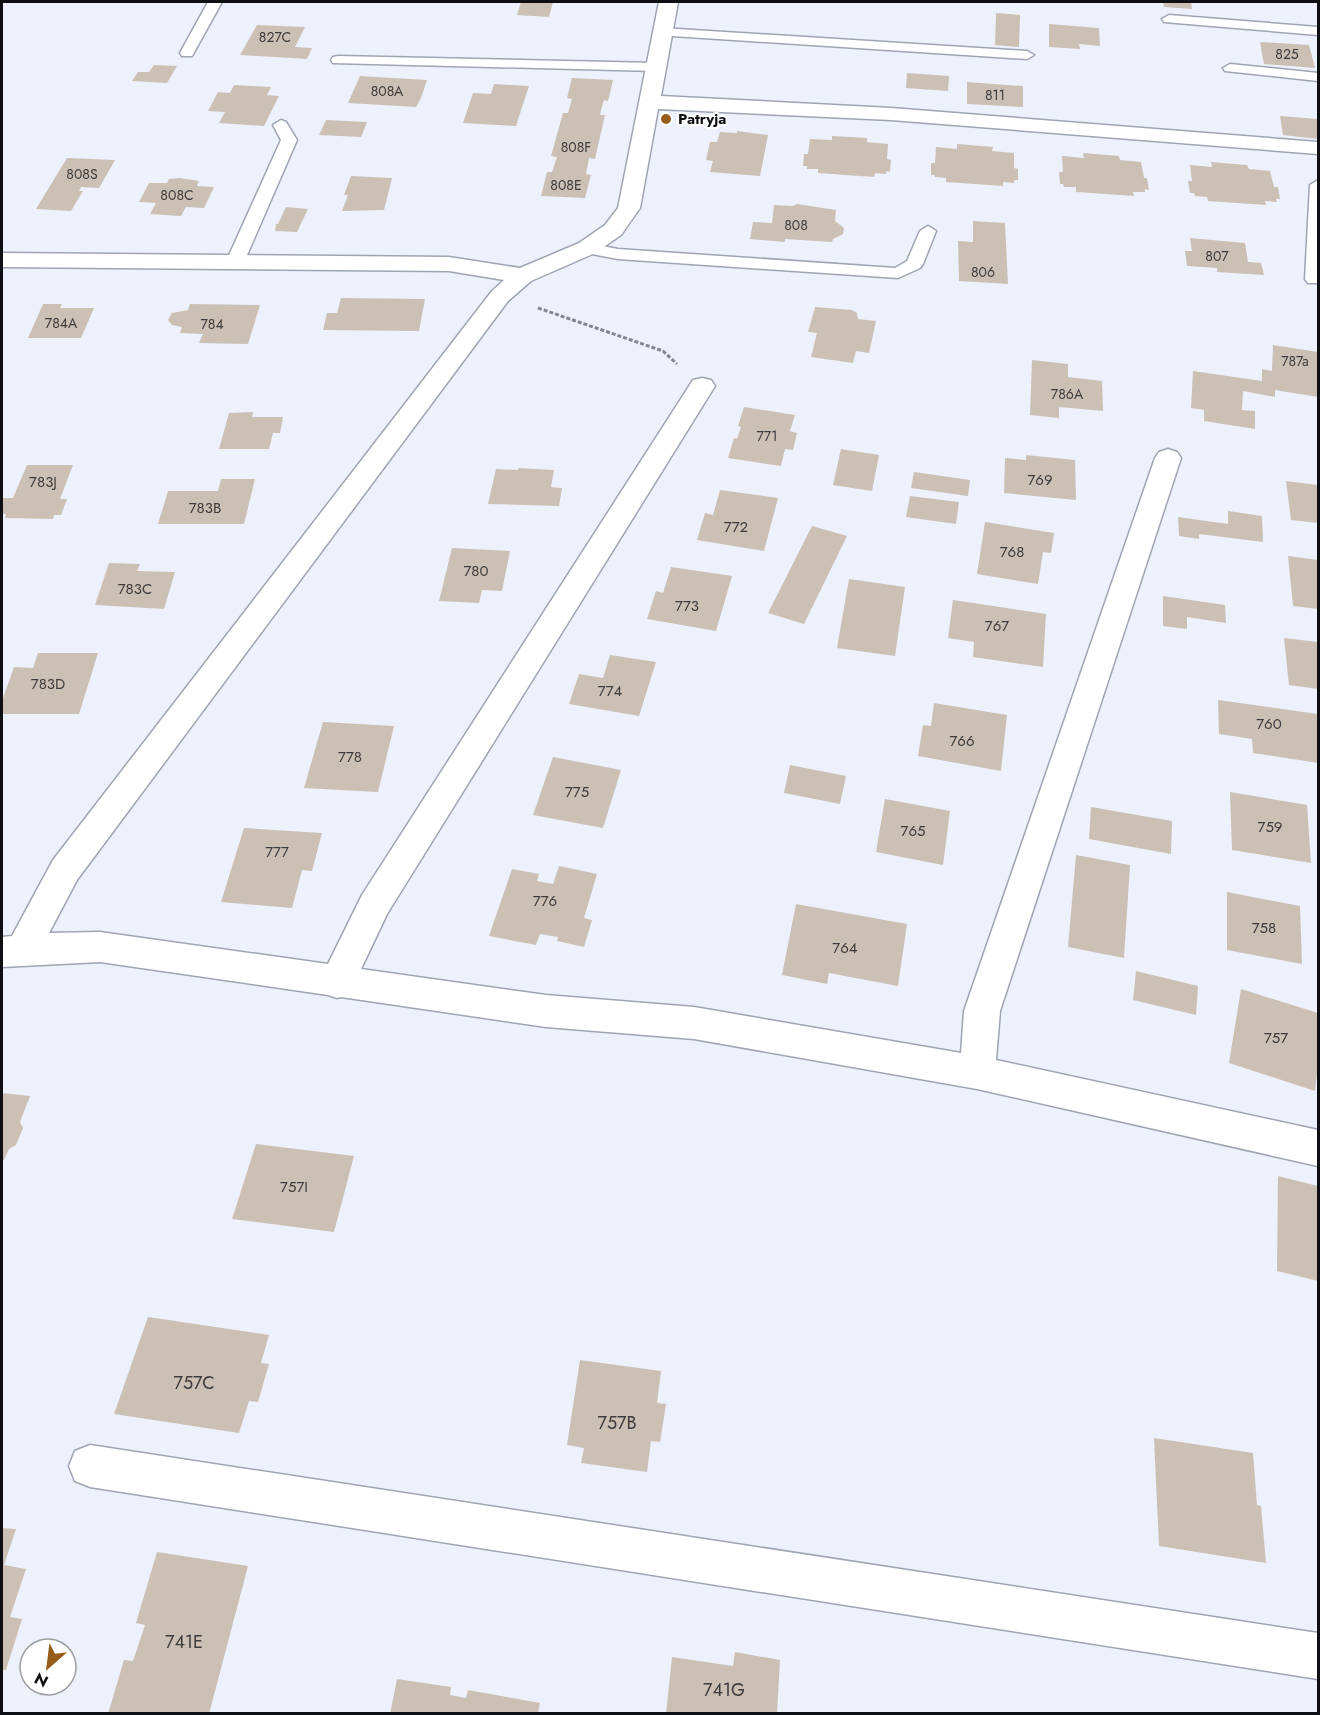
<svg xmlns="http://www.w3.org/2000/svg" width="1320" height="1715" font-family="Jost,sans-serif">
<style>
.building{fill:#ccc0b5}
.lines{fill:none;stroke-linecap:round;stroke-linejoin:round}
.service-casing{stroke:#9ea4b2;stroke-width:3}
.minor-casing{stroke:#9ea4b2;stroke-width:3}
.path{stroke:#83868e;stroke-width:3;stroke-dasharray:4 2;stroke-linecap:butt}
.service{fill:#fff;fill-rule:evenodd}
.minor{fill:#fff;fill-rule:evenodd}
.poi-dot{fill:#965c1b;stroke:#fff;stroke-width:2}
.labels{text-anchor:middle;stroke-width:4.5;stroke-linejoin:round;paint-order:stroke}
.far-number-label{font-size:14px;fill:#3d3b3c}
.far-poi-label{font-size:15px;font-weight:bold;fill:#0d0f13;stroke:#fff;text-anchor:start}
.number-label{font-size:15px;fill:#3d3b3c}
.near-number-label{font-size:18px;fill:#3d3b3c}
</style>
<rect width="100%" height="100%" fill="#ecf1fc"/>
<g class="building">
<polygon points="521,2 553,2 549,17 517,15"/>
<polygon points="1163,2 1191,2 1192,9 1164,7"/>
<polygon points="996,13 1020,15 1019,47 995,45"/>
<polygon points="1049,24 1099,28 1100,46 1079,44 1080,49 1049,47"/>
<polygon points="257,25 305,27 295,47 312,48 307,59 240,55"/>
<polygon points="1260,42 1309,45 1315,68 1264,64"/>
<polygon points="154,65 177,66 167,83 132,81 138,72 149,72"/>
<polygon points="907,73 949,76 948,91 906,88"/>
<polygon points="360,76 427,80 421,98 416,107 348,103"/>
<polygon points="572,78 613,80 608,101 604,100 602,107 600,115 605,115 595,159 589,158 586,174 591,175 585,198 541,196 547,172 552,172 557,157 551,156 563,113 568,113 572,99 567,98"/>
<polygon points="967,82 1023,86 1023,107 967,104"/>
<polygon points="494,84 529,86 516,126 463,123 473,93 491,94"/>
<polygon points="234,85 271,87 267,95 279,96 264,126 219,123 225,112 208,111 218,92 230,93"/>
<polygon points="1280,116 1318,119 1318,139 1283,135"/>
<polygon points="326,120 367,122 361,137 319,135"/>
<polygon points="737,131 768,135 760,176 710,172 713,161 706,160 710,142 717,142 720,132 737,133"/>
<polygon points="832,136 867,138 867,142 888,144 887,159 891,160 890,172 886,171 886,174 875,173 874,177 818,173 818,169 807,169 807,166 803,166 804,154 808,154 810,139 832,140"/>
<polygon points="957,144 993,147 992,151 1014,153 1014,168 1018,169 1018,180 1014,180 1014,183 1003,182 1003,186 946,182 946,178 935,177 935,175 931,175 931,163 935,163 936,147 957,149"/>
<polygon points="1083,153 1119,156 1120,160 1141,162 1144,178 1147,178 1149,190 1145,189 1145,192 1133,192 1134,196 1076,192 1076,187 1064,187 1063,184 1060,184 1059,172 1063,172 1062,156 1084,158"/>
<polygon points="67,158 115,160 99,188 81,187 79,191 83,191 71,211 36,209"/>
<polygon points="1211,162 1247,165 1249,169 1270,171 1274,187 1278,187 1280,199 1276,199 1277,202 1265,201 1266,205 1208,201 1207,197 1195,196 1194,193 1190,193 1188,181 1192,181 1190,165 1212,167"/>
<polygon points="351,176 392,178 384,210 342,211 348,195 344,195"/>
<polygon points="180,178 199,181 197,186 214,187 204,208 186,207 181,216 150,214 156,203 139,202 149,183 167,183 169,179"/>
<polygon points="797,204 836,210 835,221 844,228 843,234 833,239 832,242 785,239 785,242 750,239 753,222 772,223 774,205 793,206"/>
<polygon points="286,207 308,209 297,232 275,231 276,224 278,224"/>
<polygon points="973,221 1005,223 1008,284 959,281 958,241 973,242"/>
<polygon points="1190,238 1245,243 1248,262 1261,263 1264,275 1217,272 1217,268 1187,266 1185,251 1192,251"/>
<polygon points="341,298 425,299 419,331 323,330 327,313 337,313"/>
<polygon points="43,304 62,304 60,308 94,308 81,338 28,338"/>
<polygon points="190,304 260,305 248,344 199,343 203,334 180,333 182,327 172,325 168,320 172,313 188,310"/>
<polygon points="815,307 852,310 857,313 858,319 876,321 869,353 856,351 853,363 811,357 817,333 808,332"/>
<polygon points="1273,345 1318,352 1318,397 1275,390 1275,397 1243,391 1242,410 1255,411 1255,429 1204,421 1204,410 1191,408 1193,371 1262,381 1262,369 1272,371"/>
<polygon points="1032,360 1068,364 1068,377 1102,381 1103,411 1059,407 1059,418 1030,415"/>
<polygon points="744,407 795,415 790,431 797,433 793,450 785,449 781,466 728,458 734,438 737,439 741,427 738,426"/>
<polygon points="253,412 252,417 283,417 280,433 273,433 269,449 219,449 229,413"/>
<polygon points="841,449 879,455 872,491 833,485"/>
<polygon points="1026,455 1075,460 1076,500 1004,493 1005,458 1026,460"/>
<polygon points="27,465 73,465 60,499 67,499 61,515 54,515 53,519 5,518 6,514 2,514 2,498 13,498"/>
<polygon points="518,468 554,470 551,487 562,488 559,506 488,504 496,469 518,470"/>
<polygon points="914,472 970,480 968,496 911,488"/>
<polygon points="221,479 255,479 244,524 158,524 168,491 218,491"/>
<polygon points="1286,481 1318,485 1318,523 1291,520"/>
<polygon points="720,490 778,498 764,551 697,540 705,513 713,515"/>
<polygon points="910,496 959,502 956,524 906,517"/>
<polygon points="1228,511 1262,516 1263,542 1199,534 1199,539 1179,536 1178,517 1228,524"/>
<polygon points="985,522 1054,533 1051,553 1043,552 1038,584 977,574"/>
<polygon points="812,526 847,536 804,624 768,613"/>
<polygon points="452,548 510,551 502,591 482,590 479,603 439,601"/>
<polygon points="1288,556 1318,560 1318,609 1293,606"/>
<polygon points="109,563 140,564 137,571 175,572 164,609 95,605"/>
<polygon points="671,567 732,576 716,631 647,619 656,591 663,593"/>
<polygon points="849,579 905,587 895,656 837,648"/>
<polygon points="1163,596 1225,605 1226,623 1187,617 1187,629 1163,626"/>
<polygon points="953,600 1046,614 1043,667 973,657 974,642 948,638"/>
<polygon points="1284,638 1318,642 1318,689 1289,685"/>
<polygon points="38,653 98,653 79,714 2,714 2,701 14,667 33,668"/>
<polygon points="610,655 656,662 639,716 569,704 579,674 603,678"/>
<polygon points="1218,700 1318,714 1318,763 1253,753 1252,739 1219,734"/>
<polygon points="934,703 1007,715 1001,771 918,756 923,725 931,726"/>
<polygon points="323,722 394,726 378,792 304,788"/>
<polygon points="553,757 621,770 603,828 533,815"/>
<polygon points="790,765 846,776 840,804 784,793"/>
<polygon points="1230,792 1307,805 1311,863 1232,850"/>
<polygon points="885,799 950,811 943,865 876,852"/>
<polygon points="1091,807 1172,821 1171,854 1089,839"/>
<polygon points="244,828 322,833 312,871 302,870 292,908 221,902"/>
<polygon points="1076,855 1130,865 1124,958 1068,947"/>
<polygon points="559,866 597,874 584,918 592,920 584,947 557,941 558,937 540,934 536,945 489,936 512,869 539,874 537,881 553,884"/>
<polygon points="1227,892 1300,906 1302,964 1227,950"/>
<polygon points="796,904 907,924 898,986 829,973 827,984 782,975"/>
<polygon points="1136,971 1198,986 1196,1015 1133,1000"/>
<polygon points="1241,989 1318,1013 1318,1065 1315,1091 1229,1063"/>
<polygon points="2,1093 30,1096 20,1122 23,1128 16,1145 9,1149 4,1160 2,1160"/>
<polygon points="256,1144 354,1156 334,1232 232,1219"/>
<polygon points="1278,1176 1318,1186 1318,1281 1277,1271"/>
<polygon points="148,1317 269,1335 261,1363 269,1364 258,1402 249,1401 239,1433 114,1414"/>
<polygon points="580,1360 661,1371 657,1403 666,1404 660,1442 651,1441 647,1472 581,1463 584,1448 567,1445"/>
<polygon points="1154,1438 1253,1453 1257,1505 1261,1506 1266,1563 1159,1546"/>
<polygon points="2,1528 16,1529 4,1565 26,1569 10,1617 22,1619 6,1670 2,1670"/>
<polygon points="157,1552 248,1566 209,1714 108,1714 124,1660 133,1661 145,1625 136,1623"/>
<polygon points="735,1652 780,1660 777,1714 666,1714 672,1657 733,1666"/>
<polygon points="397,1679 451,1687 450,1695 466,1698 468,1690 540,1703 538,1714 390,1714"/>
</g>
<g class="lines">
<defs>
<g id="service">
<polygon points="208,2 222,2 192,56 182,56 180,53"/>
<polygon points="1169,15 1318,27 1318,35 1164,22 1162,19"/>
<polygon points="662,28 1027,51 1034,55 1027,59 657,35 655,32 657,29"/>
<polygon points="338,56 656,63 663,67 656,71 333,63 331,60 333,57"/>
<polygon points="1230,64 1318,73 1318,81 1225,71 1223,68"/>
<polygon points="281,120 286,122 297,140 244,262 241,266 229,266 226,262 281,140 273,125"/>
<polygon points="1318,180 1318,283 1308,283 1305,279 1310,185"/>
<polygon points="928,226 936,231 923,264 920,268 898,278 618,259 581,252 579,248 587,243 618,249 895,268 907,261 920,231"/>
</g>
<g id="minor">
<polygon points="659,2 678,2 661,96 891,108 1318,142 1318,154 891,120 658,109 640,208 621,235 595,253 531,281 508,301 77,880 49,933 100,932 328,964 362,895 693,380 702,378 711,380 715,386 387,914 361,969 546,995 694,1007 961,1053 964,1011 1155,458 1159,452 1168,449 1177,452 1181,458 1000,1011 996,1060 1318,1130 1318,1166 977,1089 694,1039 546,1027 341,997 337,998 328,995 100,962 2,967 2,937 12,936 53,860 492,291 504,280 449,271 2,267 2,253 449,257 520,268 579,243 605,225 618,208"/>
<polygon points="90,1445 1318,1633 1318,1679 90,1487 75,1481 69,1466 75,1451"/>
</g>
</defs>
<use href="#service" class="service-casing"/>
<use href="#minor" class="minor-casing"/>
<polyline class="path" points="538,308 663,351 677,364"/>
<use href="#service" class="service"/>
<use href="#minor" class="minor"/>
</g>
<circle class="poi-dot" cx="666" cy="119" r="6"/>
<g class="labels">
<g class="far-number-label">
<text x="275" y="42">827C</text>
<text x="1287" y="59">825</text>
<text x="387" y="96">808A</text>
<text x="995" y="100">811</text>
<text x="576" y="152">808F</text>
<text x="82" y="179">808S</text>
<text x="566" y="190">808E</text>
<text x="177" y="200">808C</text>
<text x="796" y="230">808</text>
<text x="1217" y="261">807</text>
<text x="983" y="277">806</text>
<text x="61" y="328">784A</text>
<text x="212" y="329">784</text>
<text x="1295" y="366">787a</text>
<text x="1067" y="399">786A</text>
<text x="767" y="441">771</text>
</g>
<g class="far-poi-label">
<text x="678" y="124">Patryja</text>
</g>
<g class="number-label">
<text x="1040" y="485">769</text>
<text x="43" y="487">783J</text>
<text x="205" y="513">783B</text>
<text x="736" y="532">772</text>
<text x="1012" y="557">768</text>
<text x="476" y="576">780</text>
<text x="135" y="594">783C</text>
<text x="687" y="611">773</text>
<text x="997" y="631">767</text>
<text x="48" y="689">783D</text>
<text x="610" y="696">774</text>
<text x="1269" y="729">760</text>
<text x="962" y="746">766</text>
<text x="350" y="762">778</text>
<text x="577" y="797">775</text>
<text x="1270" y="832">759</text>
<text x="913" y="836">765</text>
<text x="277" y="857">777</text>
<text x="545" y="906">776</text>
<text x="1264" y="933">758</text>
<text x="845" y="953">764</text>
<text x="1276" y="1043">757</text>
<text x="294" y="1192">757I</text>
</g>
<g class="near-number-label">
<text x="194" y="1389">757C</text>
<text x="617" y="1429">757B</text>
<text x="184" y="1648">741E</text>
<text x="724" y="1696">741G</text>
</g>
</g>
<rect width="1320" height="1715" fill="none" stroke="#0d0f13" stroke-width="6"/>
<g transform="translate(48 1667) rotate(208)"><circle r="28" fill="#ffffff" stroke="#9e9fa1" stroke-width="1.5"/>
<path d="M0-4.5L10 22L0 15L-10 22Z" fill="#965c1b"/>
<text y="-9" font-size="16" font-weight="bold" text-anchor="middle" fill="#0d0f13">N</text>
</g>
</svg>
